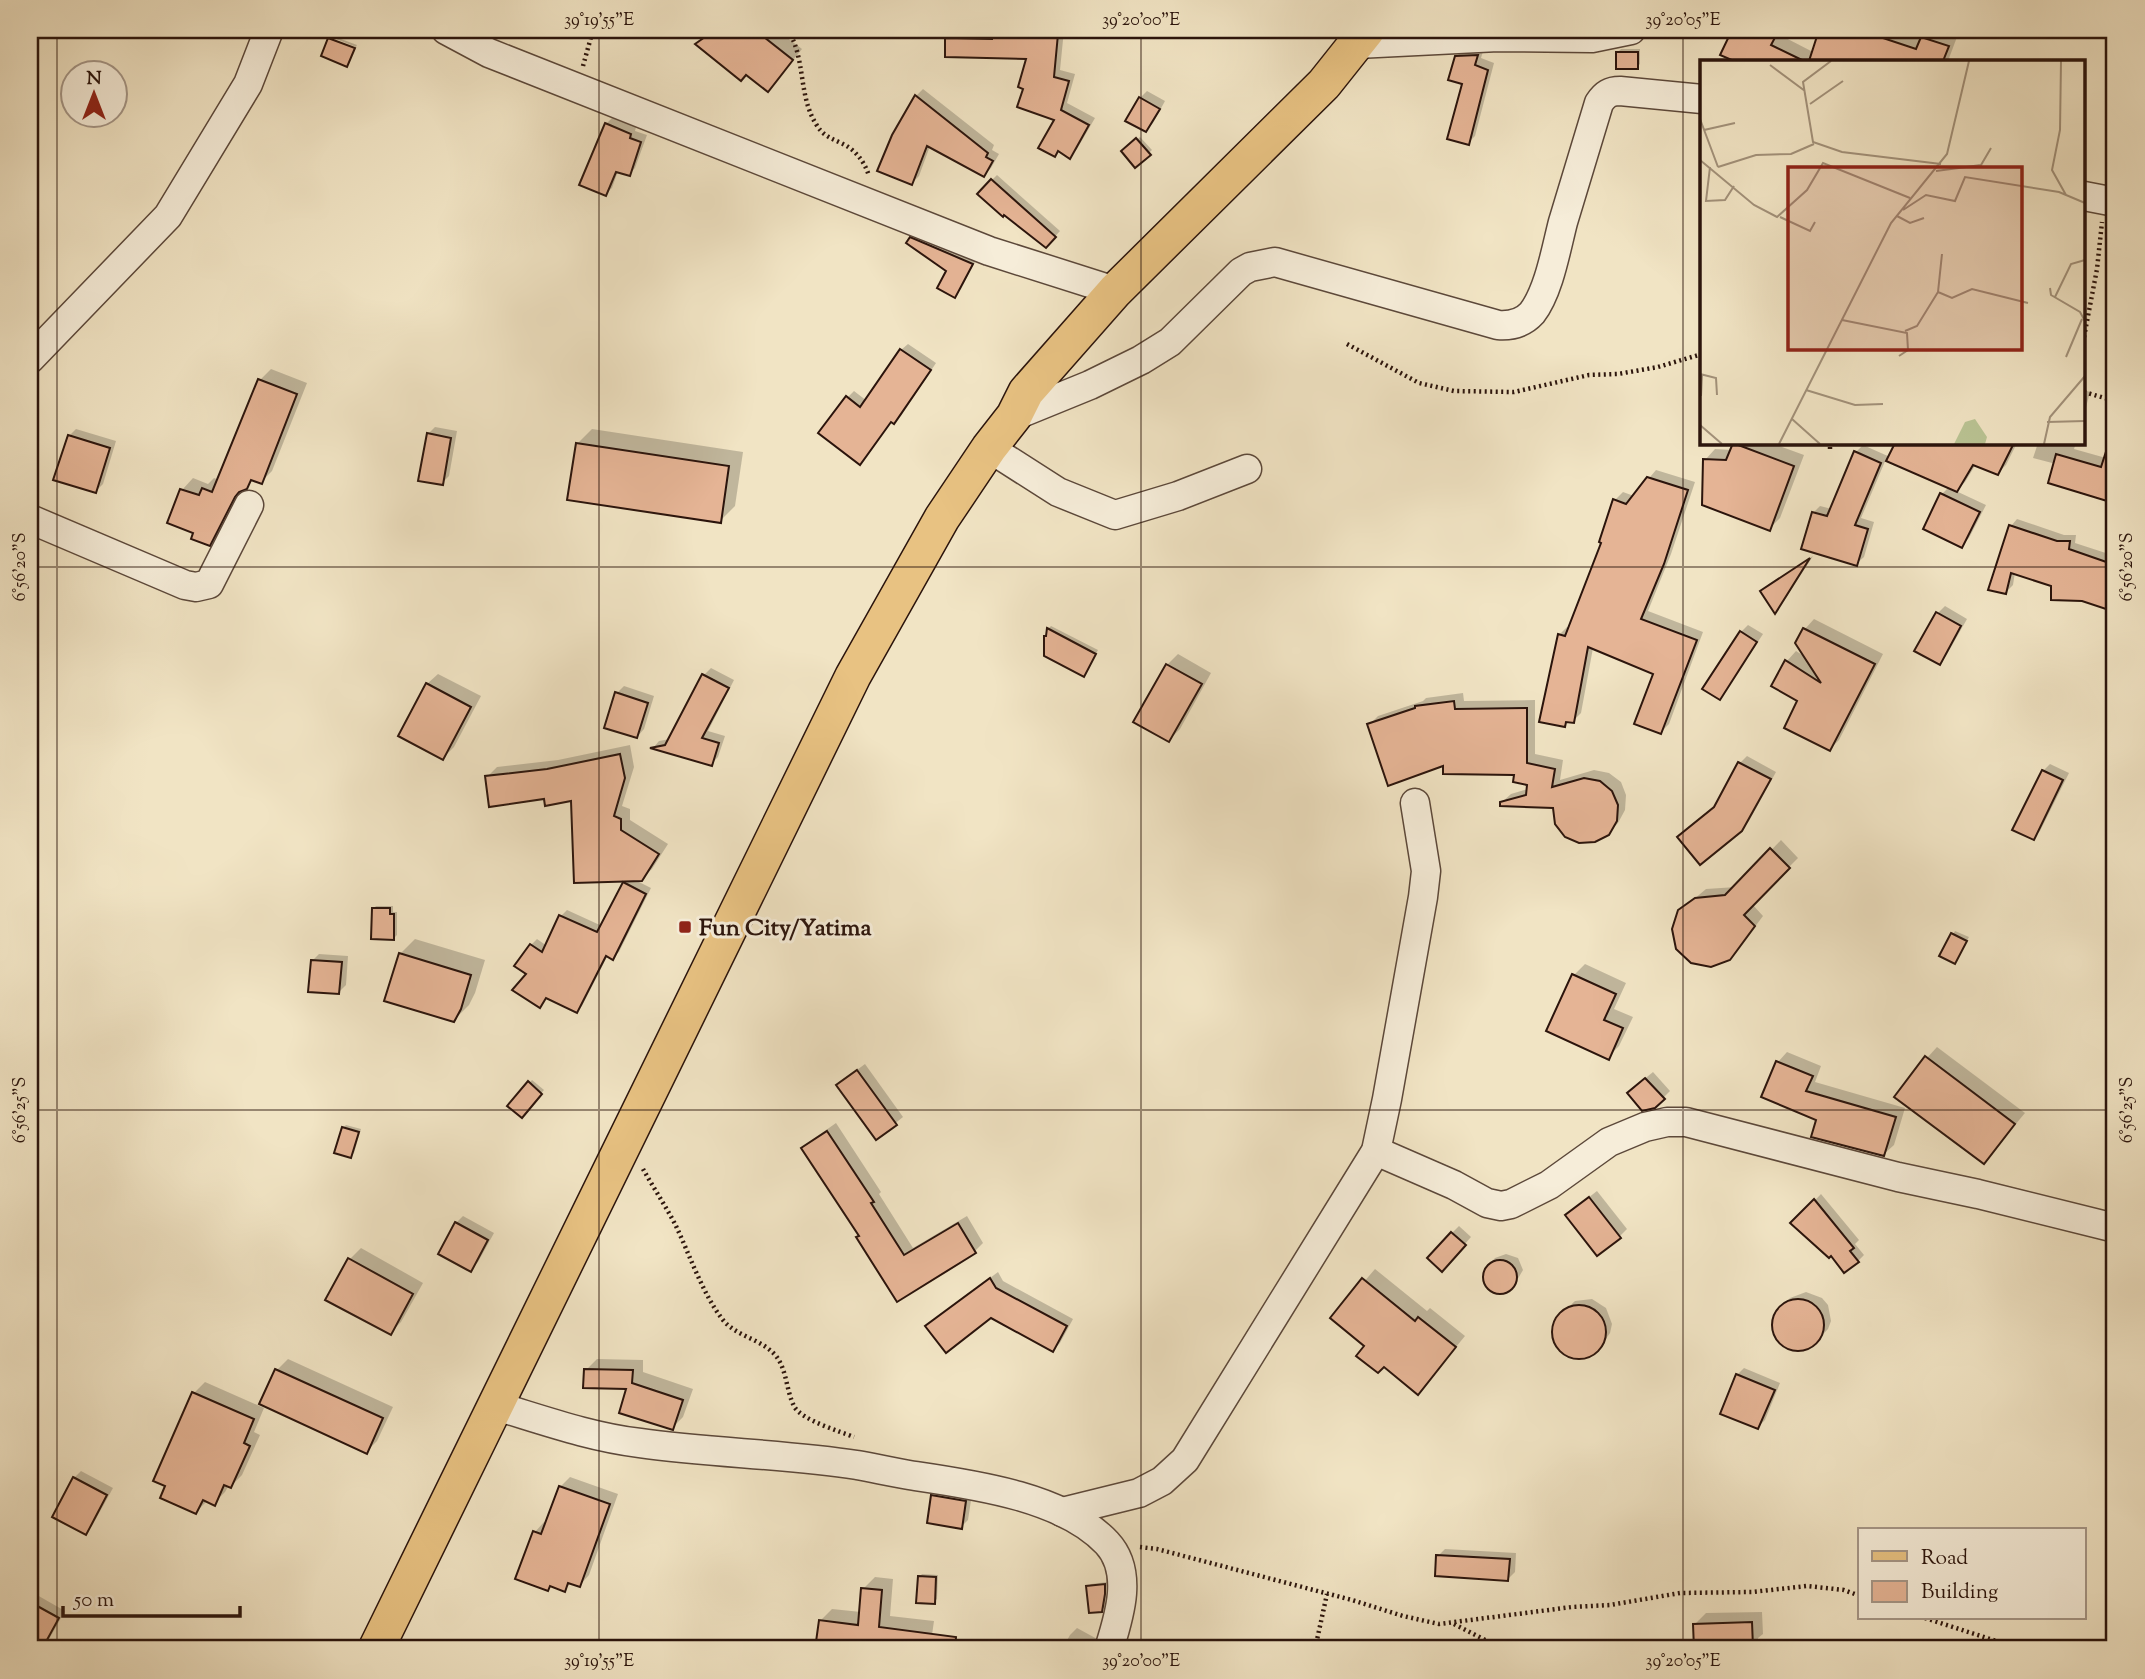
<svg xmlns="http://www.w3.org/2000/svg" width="2145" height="1679" font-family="'Sorts Mill Goudy',serif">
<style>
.shadow{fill:#0003}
.building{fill:#e5b495;stroke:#2b140c;stroke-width:2}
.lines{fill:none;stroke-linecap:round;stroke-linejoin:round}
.minor-casing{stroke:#5c483a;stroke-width:31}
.major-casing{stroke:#2b140c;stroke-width:38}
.path{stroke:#2b140c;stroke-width:4.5;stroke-dasharray:2 3.5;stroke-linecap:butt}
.minor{stroke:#f6edd9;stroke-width:28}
.major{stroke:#e8c282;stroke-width:35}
.ticks{fill:none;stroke:#2b140c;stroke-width:2;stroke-opacity:0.45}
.poi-dot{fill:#8f2418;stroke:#f6edd9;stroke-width:2.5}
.labels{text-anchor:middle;stroke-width:6;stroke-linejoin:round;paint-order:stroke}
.poi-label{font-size:24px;font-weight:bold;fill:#2b140c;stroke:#f6edd9;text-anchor:start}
.inset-road{fill:none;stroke:#a2917a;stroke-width:2}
.view{fill:#8f2418;fill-opacity:0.15;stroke:#8f2418;stroke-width:3.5}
.inset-edge{fill:none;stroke:#2b140c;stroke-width:3.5}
.neatline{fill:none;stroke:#2b140c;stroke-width:2.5}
.ticks-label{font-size:18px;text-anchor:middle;fill:#2b140c}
</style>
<rect width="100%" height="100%" fill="#f1e4c4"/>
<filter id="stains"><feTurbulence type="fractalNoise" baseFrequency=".00286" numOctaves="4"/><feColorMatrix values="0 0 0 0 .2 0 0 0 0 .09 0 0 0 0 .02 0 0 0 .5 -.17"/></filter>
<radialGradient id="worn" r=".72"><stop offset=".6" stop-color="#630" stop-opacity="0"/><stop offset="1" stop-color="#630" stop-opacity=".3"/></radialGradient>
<g class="shadow">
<polygon points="712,30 777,30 802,49 777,80 747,73 697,44"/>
<polygon points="994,30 1064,30 1060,70 1075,74 1067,103 1095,118 1077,149 1070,156 1059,150 1054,155 1057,119 1026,88 1029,58 947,39 954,32 994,32"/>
<polygon points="1734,30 1782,30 1780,35 1813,52 1821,30 1937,30 1957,37 1948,61 1738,61 1723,54"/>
<polygon points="333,36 357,45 356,47 331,37"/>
<polygon points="1484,48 1481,58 1494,63 1475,136 1468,143 1464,83 1456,57 1464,49"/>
<polygon points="1621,49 1640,49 1640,64 1637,67 1618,52"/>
<polygon points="923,89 994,145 992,150 999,154 991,168 984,175 930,146 919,176 912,183 893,136 916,96"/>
<polygon points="1147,91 1165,101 1153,123 1146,130 1140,98"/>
<polygon points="612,118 636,127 635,131 647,135 635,168 629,174 618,171 612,188 605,194 606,124"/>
<polygon points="1140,137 1152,150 1135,165 1123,152"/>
<polygon points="997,175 1060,231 1051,241 992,180"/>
<polygon points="917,232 977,258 961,289 955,295 948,270 911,239"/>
<polygon points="908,344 936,363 901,416 894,422 892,421 860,463 847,398 854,391 867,401 901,350"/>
<polygon points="271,369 307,383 272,471 261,482 254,479 243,488 220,533 209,544 195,532 169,522 182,490 193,478 208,484 214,478 219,480 260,380"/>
<polygon points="2084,390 2090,392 2084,415"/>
<polygon points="435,427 457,431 449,476 442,483 428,434"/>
<polygon points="76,429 116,441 103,484 96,491 69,436"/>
<polygon points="592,429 743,452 735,506 720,521 577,444"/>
<polygon points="1735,443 1771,443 1804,455 1780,518 1769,529 1705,460 1715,449 1732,450"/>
<polygon points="1896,443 2017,443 2006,465 1998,473 1976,464 1965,482 1956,491 1986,505 1969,538 1962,545 1942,494 1949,487 1886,459 1861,518 1874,522 1864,557 1856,564 1813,513 1820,506 1832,509 1856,452 1863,445 1890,457"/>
<polygon points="2038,443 2076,443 2074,449 2106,458 2115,447 2115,495 2112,494 2107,499 2056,464 2033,458"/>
<polygon points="1656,470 1695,482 1671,554 1648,611 1703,632 1669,724 1661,732 1655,673 1593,648 1581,713 1573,721 1569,721 1564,725 1559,635 1567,627 1570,628 1604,542 1615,500 1623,492 1634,496"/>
<polygon points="2017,519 2064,535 2076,535 2075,543 2115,556 2115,605 2111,609 2015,572 2013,585 2006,592 2011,526"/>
<polygon points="1813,556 1782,604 1775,611 1762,591 1769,584"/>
<polygon points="1945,606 1967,619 1946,656 1939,663 1938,613"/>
<polygon points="1814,619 1883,654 1839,740 1830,749 1800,700 1773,685 1787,661 1796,651 1807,658 1797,643 1805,629"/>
<polygon points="1748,625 1763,634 1726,691 1719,698 1741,632"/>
<polygon points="1051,626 1098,650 1086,672 1048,634 1048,629"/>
<polygon points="1178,654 1211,673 1180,729 1169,740 1167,665"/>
<polygon points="711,668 734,680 708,731 725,736 718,757 711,764 654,747 659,741 670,739 704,675"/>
<polygon points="438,674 481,696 454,747 443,758 427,684"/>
<polygon points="624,686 654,696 644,729 637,737 617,693"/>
<polygon points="1463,693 1464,701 1535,700 1535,754 1563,760 1560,780 1594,770 1609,773 1621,782 1626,795 1625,810 1618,823 1608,833 1554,807 1501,803 1511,794 1528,789 1528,783 1516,773 1445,764 1369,725 1378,716 1423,701 1426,698"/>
<polygon points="630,745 634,767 622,806 630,809 630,820 668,844 652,869 641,879 633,879 651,888 619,952 613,957 608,955 582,1006 577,1011 547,997 540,1006 528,973 531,945 537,939 547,946 561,916 567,910 602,926 628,880 573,799 545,797 487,777 497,767 558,760"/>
<polygon points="1747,756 1776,772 1749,821 1741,829 1717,805 1740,763"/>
<polygon points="2050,764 2069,773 2040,831 2033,838 2043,771"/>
<polygon points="1781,840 1798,858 1752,904 1763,916 1739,948 1729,958 1680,911 1706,889 1736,887"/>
<polygon points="376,906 393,906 393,912 397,912 397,935 394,938 373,909"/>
<polygon points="1955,931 1969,937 1955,962 1941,955"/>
<polygon points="415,939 485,960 475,993 469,1005 454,1020 400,954"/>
<polygon points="319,954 348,956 346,985 339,992 312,961"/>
<polygon points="1585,964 1626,983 1614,1009 1633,1017 1619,1046 1608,1057 1574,975"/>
<polygon points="1937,1047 2025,1113 1984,1162 1927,1058"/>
<polygon points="1787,1052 1821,1066 1815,1082 1905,1108 1894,1145 1884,1154 1818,1119 1778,1062"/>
<polygon points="865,1064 903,1117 877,1138 846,1078"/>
<polygon points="1653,1072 1670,1091 1663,1098 1636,1086"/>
<polygon points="532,1080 544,1090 525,1112 510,1105"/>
<polygon points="836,1123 881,1192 879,1194 913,1248 967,1216 983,1243 975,1251 898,1300 861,1235 803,1148 812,1140"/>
<polygon points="346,1125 361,1129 354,1153 351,1156 343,1128"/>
<polygon points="1597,1191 1627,1229 1620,1236 1575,1208"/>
<polygon points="1821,1194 1859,1240 1855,1244 1864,1255 1858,1261 1831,1254 1793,1223"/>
<polygon points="463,1216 494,1233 478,1262 471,1269 456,1223"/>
<polygon points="1459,1226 1471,1237 1449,1262 1452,1233"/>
<polygon points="361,1248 423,1283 401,1322 390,1333 350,1259"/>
<polygon points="1506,1254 1518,1258 1523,1270 1516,1282 1509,1290 1495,1292 1486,1283 1484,1276 1488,1266 1495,1258"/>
<polygon points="1375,1269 1427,1311 1430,1308 1465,1336 1428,1381 1333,1318"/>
<polygon points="998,1272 1003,1281 1073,1319 1060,1343 1053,1350 991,1316 934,1320"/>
<polygon points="1806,1292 1822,1298 1828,1305 1831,1321 1828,1329 1814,1344 1806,1348 1789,1348 1782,1344 1776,1338 1773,1321 1776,1313 1790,1298"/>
<polygon points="1592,1299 1606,1308 1612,1324 1610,1333 1605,1340 1590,1354 1573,1356 1565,1353 1555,1339 1555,1322 1560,1315 1575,1301"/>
<polygon points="288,1359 393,1407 377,1441 366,1452 277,1370"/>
<polygon points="597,1359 643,1360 643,1372 693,1389 683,1417 672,1428 629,1387 586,1370"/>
<polygon points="1744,1368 1780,1383 1765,1420 1758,1427 1737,1375"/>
<polygon points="205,1382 264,1408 254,1432 260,1435 242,1475 231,1486 229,1485 225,1492 214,1503 207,1501 196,1512 194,1393"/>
<polygon points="81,1471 113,1488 92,1526 85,1533 74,1478"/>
<polygon points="570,1477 618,1494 589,1575 580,1585 572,1582 564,1590 551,1585 547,1589 517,1578 535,1532 544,1522 547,1523 560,1487"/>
<polygon points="940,1489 972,1494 968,1520 961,1527 933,1496"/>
<polygon points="1445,1549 1516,1553 1515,1572 1508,1579 1438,1556"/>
<polygon points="922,1574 938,1575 937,1599 934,1602 919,1577"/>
<polygon points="875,1577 893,1579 890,1616 934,1621 930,1649 817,1649 820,1621 832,1609 861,1612 863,1589"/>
<polygon points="1107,1582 1105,1607 1101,1610 1088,1587 1091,1584"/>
<polygon points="30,1591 65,1611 48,1641 41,1648 30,1641"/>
<polygon points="1762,1612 1763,1634 1758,1638 1759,1649 1696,1649 1695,1624 1706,1613"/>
<polygon points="1077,1628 1099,1640 1101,1649 1062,1649 1070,1635"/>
</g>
<g class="building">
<polygon points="715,30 755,30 793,60 768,92 746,75 741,81 695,44"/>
<polygon points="992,30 1058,34 1054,77 1069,81 1061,110 1089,125 1070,159 1058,151 1055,157 1038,148 1054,120 1017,107 1023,89 1018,87 1026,59 945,57 945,38 992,39"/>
<polygon points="1732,30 1779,30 1771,45 1804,61 1734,61 1720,55"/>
<polygon points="1819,30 1859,30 1916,49 1921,37 1949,46 1943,61 1809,61"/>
<polygon points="328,38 355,48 347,67 321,56"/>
<rect x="1616" y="52" width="22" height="17"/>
<polygon points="1478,55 1475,65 1488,70 1469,145 1447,139 1462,84 1448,80 1455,56"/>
<polygon points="915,95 988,153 986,157 993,161 984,177 927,146 912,185 877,171 892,135"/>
<polygon points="1139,97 1160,109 1146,132 1125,121"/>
<polygon points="605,123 631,134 630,138 641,142 630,176 616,172 606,196 579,185"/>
<polygon points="1136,138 1151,155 1135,168 1121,151"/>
<polygon points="991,179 1056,237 1046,248 1004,215 1003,217 977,194"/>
<polygon points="910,237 973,264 955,298 937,288 946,271 906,243"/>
<polygon points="900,349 931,370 894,424 891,422 860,465 818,433 846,396 860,407"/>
<polygon points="258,379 297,394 262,484 251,480 247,489 239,492 235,497 210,546 191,539 193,533 167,523 180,489 199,495 202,488 212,492"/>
<polygon points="427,433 451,438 443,485 418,481"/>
<polygon points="2112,433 2115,434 2115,497 2109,495 2107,501 2048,483 2056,454 2101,467"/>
<polygon points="68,435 110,448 96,493 53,480"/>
<polygon points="576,443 729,466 721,523 567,500"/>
<polygon points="1733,443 1794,466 1770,531 1702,505 1703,459 1726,460"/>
<polygon points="1895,443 2014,443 1998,475 1973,465 1957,492 1886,461"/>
<polygon points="1854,451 1881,463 1855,525 1868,529 1857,566 1801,549 1812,512 1827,516"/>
<polygon points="1647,477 1688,490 1664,564 1641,619 1697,640 1661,734 1634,724 1653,674 1588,647 1574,723 1566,722 1565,727 1539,722 1558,634 1565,636 1601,543 1599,542 1613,499 1626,504"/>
<polygon points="1940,493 1980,512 1962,548 1923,529"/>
<polygon points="2009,525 2057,541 2070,541 2069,549 2115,565 2115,601 2112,611 2082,601 2051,600 2051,586 2011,573 2006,594 1988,590"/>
<polygon points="1810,558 1775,614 1760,591"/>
<polygon points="1936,612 1961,626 1940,665 1914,651"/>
<polygon points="1047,628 1096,654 1084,677 1044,656 1044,636 1046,636"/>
<polygon points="1803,628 1875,664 1830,751 1784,728 1797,701 1771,686 1785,660 1821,683 1795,643"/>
<polygon points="1740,631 1757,642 1720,700 1702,689"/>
<polygon points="1166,664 1202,684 1169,742 1133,722"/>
<polygon points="702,674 729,688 702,738 719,743 712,766 650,748 665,745"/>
<polygon points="426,683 471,707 443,760 398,736"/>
<polygon points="615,692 648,703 637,738 604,728"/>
<polygon points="1454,701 1455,709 1527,708 1527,763 1555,769 1552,787 1584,778 1600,781 1612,791 1618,805 1617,821 1609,835 1595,842 1579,843 1565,837 1555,824 1553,808 1500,806 1500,802 1526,795 1527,785 1513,782 1514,775 1443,774 1443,766 1388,786 1367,724 1415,708 1415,706"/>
<polygon points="620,754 625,778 614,816 621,819 621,830 659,854 642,881 574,883 571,801 545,806 544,799 489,807 485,776 547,769"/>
<polygon points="1738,762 1771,779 1742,831 1700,865 1677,837 1714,807"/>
<polygon points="2042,770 2063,780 2034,840 2012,830"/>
<polygon points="1770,848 1790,868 1744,915 1755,926 1730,960 1711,967 1691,963 1676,949 1672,929 1678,910 1695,898 1725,895"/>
<polygon points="623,882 646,894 613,960 606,956 577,1013 546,998 540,1008 512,990 526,974 514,966 530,944 542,952 559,915 597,932"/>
<polygon points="372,908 390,908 390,914 394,914 394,940 371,939"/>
<polygon points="1951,933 1967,941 1955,964 1939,956"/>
<polygon points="399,953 471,975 461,1009 454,1022 384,1001"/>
<polygon points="311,960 342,962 339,994 308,992"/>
<polygon points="1572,974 1616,994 1604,1020 1623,1028 1609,1060 1546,1031"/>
<polygon points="1925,1056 2015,1124 1984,1164 1894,1097"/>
<polygon points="1776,1061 1813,1076 1806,1091 1896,1117 1884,1156 1811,1137 1816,1120 1761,1097"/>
<polygon points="857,1070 897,1125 876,1140 836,1085"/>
<polygon points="1645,1078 1665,1099 1655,1108 1642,1111 1627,1093"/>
<polygon points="528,1081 542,1094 522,1118 507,1106"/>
<polygon points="342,1127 359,1132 351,1158 334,1153"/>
<polygon points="827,1131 874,1202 871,1203 904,1255 958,1223 976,1253 897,1302 856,1237 859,1236 801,1148"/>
<polygon points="1589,1197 1621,1238 1597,1256 1565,1215"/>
<polygon points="1814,1199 1854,1248 1850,1251 1859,1262 1844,1273 1831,1256 1829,1258 1790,1223"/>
<polygon points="455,1222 488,1240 471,1272 438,1254"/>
<polygon points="1451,1232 1466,1245 1442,1272 1427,1258"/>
<polygon points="348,1258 413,1294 391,1335 325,1300"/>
<circle cx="1500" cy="1277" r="17"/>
<polygon points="990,1278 996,1288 1067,1326 1053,1352 991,1318 946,1353 925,1326"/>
<polygon points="1362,1278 1415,1321 1418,1317 1456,1347 1418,1395 1384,1367 1378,1373 1356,1356 1364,1346 1330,1318"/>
<circle cx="1798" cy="1325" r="26"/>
<circle cx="1579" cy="1332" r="27"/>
<polygon points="275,1369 383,1418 367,1454 259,1404"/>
<polygon points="584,1369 633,1370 632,1383 683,1400 673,1430 619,1413 626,1389 583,1388"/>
<polygon points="1736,1374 1775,1390 1758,1429 1720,1414"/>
<polygon points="192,1392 254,1419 244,1443 250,1446 231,1488 224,1485 215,1506 203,1500 196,1514 160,1498 165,1486 153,1481"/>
<polygon points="73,1477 107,1495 86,1535 52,1517"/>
<polygon points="559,1486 610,1504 580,1587 568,1583 565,1592 550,1586 548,1591 515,1579 533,1531 541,1534"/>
<polygon points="931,1495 966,1501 962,1529 927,1523"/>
<polygon points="1436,1555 1510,1559 1508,1581 1435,1576"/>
<polygon points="918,1576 936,1577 935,1604 916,1603"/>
<polygon points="1105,1584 1105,1594 1102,1612 1089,1613 1086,1586"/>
<polygon points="861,1588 882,1590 879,1627 956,1637 955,1649 815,1649 819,1620 858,1625"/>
<polygon points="30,1602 59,1618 42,1649 30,1649"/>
<polygon points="1752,1622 1753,1647 1748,1647 1748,1649 1694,1649 1693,1624"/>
</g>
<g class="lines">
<defs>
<g id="minor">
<polyline points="446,30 489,53 989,251 1115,291"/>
<polyline points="1357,44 1498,37 1592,38 1631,30"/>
<polyline points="2084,196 2115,202"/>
<polyline points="30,359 168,216 248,84 269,30"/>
<path d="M1014 416 1090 385 1141 360 1170 342 1241 272 1250 267 1275 262 1498 325C1512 326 1523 323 1532 313 1549 291 1556 249 1563 222 1575 182 1587 143 1599 103 1605 94 1610 91 1620 91L1702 99"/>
<polyline points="989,448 1058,492 1115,515 1178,496 1247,469"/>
<polyline points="30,519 185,585 196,587 209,584 249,505"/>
<polyline points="1376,1151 1454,1185 1487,1203 1501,1206 1511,1204 1549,1185 1609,1142 1645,1127 1667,1122 1686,1122 1898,1177 1978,1194 2115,1228"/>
<path d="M496 1406C543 1420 590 1437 640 1443 712 1453 785 1454 857 1465 874 1468 891 1472 909 1475 970 1484 1063 1496 1107 1543 1134 1572 1119 1617 1109 1649"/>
<polyline points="1062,1512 1139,1493 1162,1481 1185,1460 1376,1151 1387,1099 1423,897 1426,871 1415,803"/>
</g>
<polyline id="major" points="376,1649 853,676 942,518 989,448 1014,416 1026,392 1115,291 1324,84 1367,30"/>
</defs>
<use href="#minor" class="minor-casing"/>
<use href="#major" class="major-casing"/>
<g class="path">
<path d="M788 30C806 59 798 95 816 124 825 140 838 139 851 149 860 156 866 166 869 176"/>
<polyline points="583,66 593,30"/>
<polyline points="2084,337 2097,269 2102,222"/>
<polyline points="1347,344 1419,383 1454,391 1514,392 1589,375 1618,374 1658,367 1702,354"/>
<polyline points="2084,392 2115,401"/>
<polyline points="1830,449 1830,443"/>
<path d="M643 1169C653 1187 665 1205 675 1224 690 1255 702 1293 723 1320 737 1337 762 1339 776 1356 787 1370 786 1390 794 1406 801 1420 839 1431 854 1437"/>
<polyline points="1140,1547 1157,1549 1352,1600 1403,1616 1439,1624 1572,1607 1610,1605 1680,1593 1752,1592 1807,1586 1844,1590 1860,1596"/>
<polyline points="1925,1618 2021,1649"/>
<polyline points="1454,1624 1489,1642 1522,1649"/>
<polyline points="1315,1649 1327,1594"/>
</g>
<use href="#minor" class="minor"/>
<use href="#major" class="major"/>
</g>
<path class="ticks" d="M57 30V1649M599 30V1649M1141 30V1649M1683 30V1649M30 567H2115M30 1110H2115"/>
<rect class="poi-dot" x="678" y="920" width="14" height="14" rx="3.5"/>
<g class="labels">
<g class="poi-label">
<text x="699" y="935">Fun City/Yatima</text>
</g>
</g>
<g transform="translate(1700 60)">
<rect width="385" height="385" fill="#f1e4c4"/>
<path d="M275 359 287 377 285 384H254L265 362Z" fill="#bac494"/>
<path class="inset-road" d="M131 1 103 22 113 82 142 92 241 104M361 1 360 70 352 110 366 135M70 5 105 31M110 44 143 21M0 59 18 107M4 70 35 63M0 100 54 145 77 157 107 130 123 103 210 138M10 107 6 141 25 140 34 126M18 107 56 95 91 94 114 84M236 111 281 105 291 88M203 150 226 135 255 141 265 117 359 132 385 143M197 156 210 163 224 158M80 157 110 171 115 162M350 228 351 235 380 252 385 261M238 232 252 238 272 229 328 243M355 237 371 204 385 200M142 260 207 273 208 290 199 296M205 271 217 266 238 232 242 194M366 297 382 259M0 314 16 318 17 335M106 330 155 345 183 344M1 336 2 315M92 359 120 384M347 362 385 361M0 365 22 384M79 384 191 163 247 94 269 1M344 384 350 357 385 316"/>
<path class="view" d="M88 107H322V290H88Z"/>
<rect width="385" height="385" class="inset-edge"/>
</g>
<rect width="2145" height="1679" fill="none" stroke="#f1e4c4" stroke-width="77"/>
<rect x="1858" y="1528" width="228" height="91" fill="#f6edd9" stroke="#a59687" stroke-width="2"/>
<rect x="1872" y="1551" width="35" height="10" fill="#e8c282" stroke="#a59687" stroke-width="2"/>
<text x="1921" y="1564" font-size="21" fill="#2b140c">Road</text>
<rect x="1872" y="1581" width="35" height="21" fill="#e5b495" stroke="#a59687" stroke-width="2"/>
<text x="1921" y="1598" font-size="21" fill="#2b140c">Building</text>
<g transform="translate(94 94)"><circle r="33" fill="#f6edd9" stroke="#a59687" stroke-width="2"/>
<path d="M0-5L12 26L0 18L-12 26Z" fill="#8f2418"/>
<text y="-10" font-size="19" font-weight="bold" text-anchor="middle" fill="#2b140c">N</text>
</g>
<path d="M63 1606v10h177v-10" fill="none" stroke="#2b140c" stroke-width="3.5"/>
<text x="74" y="1606" font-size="21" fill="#2b140c" stroke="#f6edd9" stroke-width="5" paint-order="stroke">50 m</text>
<rect x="38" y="38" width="2068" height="1602" class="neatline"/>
<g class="ticks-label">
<text x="599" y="25">39°19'55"E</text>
<text x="1141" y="25">39°20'00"E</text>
<text x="1683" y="25">39°20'05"E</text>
<text transform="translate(19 567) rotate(-90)" y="6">6°56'20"S</text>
<text transform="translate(2126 567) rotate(-90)" y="6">6°56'20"S</text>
<text transform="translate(19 1110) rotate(-90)" y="6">6°56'25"S</text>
<text transform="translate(2126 1110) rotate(-90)" y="6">6°56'25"S</text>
<text x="599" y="1666">39°19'55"E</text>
<text x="1141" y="1666">39°20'00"E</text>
<text x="1683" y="1666">39°20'05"E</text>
</g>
<rect width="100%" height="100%" filter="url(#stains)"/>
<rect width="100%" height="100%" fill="url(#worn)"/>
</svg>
